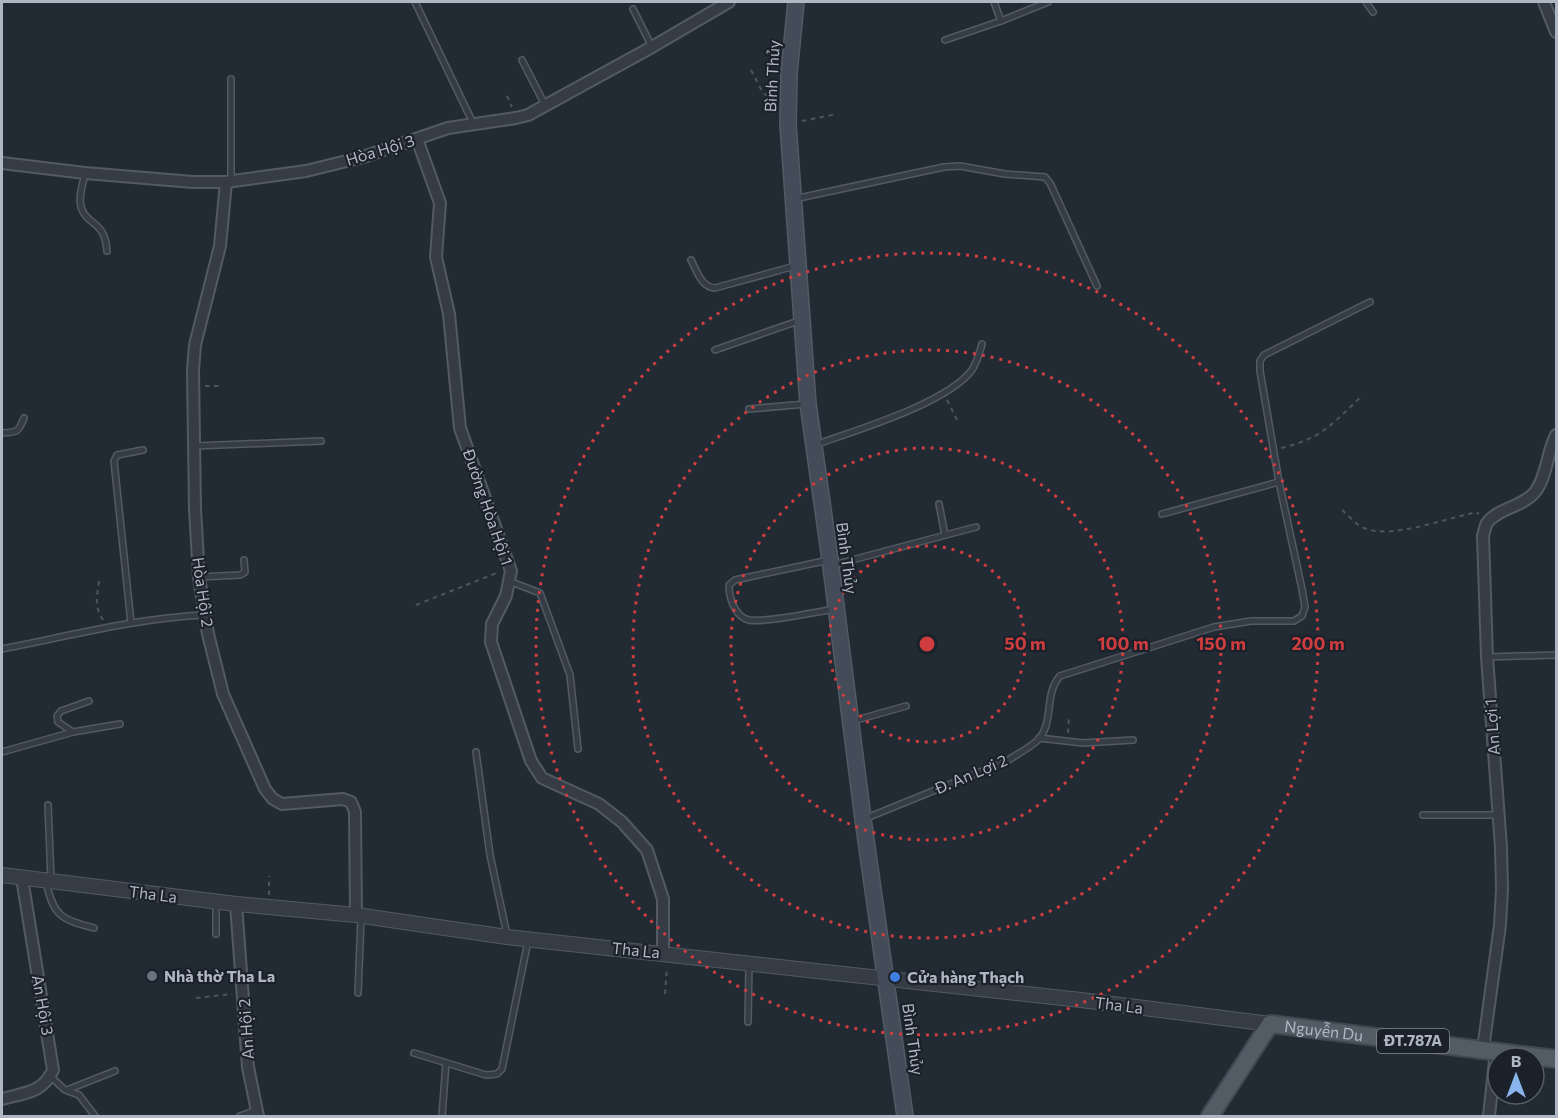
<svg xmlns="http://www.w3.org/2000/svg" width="1558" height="1118" font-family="Commissioner,sans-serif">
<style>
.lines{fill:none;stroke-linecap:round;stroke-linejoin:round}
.service-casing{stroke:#525a63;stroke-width:8}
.minor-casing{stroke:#525a63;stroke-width:14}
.tertiary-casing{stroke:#525a63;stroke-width:16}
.secondary-casing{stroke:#525a63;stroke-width:18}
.primary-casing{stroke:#414852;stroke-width:20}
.path{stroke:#48585a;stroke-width:2;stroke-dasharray:4.5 4.5;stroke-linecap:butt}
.service{stroke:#353c45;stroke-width:5}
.minor{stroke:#353c45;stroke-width:10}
.tertiary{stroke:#353c45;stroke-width:14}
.secondary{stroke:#434c58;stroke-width:15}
.primary{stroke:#535b65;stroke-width:16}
.ring{fill:none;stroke:#d03d3f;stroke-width:3;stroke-dasharray:3 6}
.worship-dot{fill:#6b7280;stroke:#1b212a;stroke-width:2}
.shop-dot{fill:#3f7fe0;stroke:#1b212a;stroke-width:2}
.labels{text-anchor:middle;stroke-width:4.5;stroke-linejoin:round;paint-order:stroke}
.shield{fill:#1b212a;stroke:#838a94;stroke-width:1.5}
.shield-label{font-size:15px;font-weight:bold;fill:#afb7c2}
.street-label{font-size:16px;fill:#afb7c2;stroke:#1b212a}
.poi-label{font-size:16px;font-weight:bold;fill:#afb7c2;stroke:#1b212a;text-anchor:start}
.centre{fill:#d03d3f;stroke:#1b212a;stroke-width:3}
.ring-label{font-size:18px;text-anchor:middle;font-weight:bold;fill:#d03d3f;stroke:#1b212a;stroke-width:4.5;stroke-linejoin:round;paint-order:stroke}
</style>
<rect width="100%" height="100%" fill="#222b34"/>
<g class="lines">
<defs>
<g id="service">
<polyline points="415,2 473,123"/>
<polyline points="994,2 1001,21"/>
<polyline points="1366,2 1373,12"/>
<polyline points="633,9 652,47"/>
<polyline points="945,40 1001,21 1048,2"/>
<polyline points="522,60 545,105"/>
<path d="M85 173C83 184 78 196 81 207 87 226 105 220 107 251"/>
<polyline points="231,181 231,79"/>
<polyline points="794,199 944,167 960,166 1005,174 1045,177 1050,183 1097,286"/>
<path d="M691 260C697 271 701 287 715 288L795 266"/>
<polyline points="715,350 801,320"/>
<polyline points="749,409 806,404"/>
<path d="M2 433C17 432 18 433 24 418"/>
<path d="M815 445C856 430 946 404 972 370 977 362 979 354 982 344"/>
<polyline points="194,446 321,441"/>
<polyline points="939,504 945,535"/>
<polyline points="1162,514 1279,482"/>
<path d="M829 560 735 580 729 585C729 598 735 617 749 620 766 623 815 612 835 609"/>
<polyline points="833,565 976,527"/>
<polyline points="199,577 240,575 245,572 244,560"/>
<polyline points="509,581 540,593 570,675 578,749"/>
<polyline points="131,623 114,461 117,455 143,450"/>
<path d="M2 649C69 636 136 618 205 615"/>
<polyline points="1487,657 1556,655"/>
<polyline points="853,721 906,706"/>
<polyline points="73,732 120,724"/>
<polyline points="1039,738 1083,743 1133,740"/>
<polyline points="2,752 73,732 58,722 57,716 61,711 89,701"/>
<polyline points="476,752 490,855 507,935"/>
<polyline points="48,805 51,880"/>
<polyline points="1423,815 1499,815"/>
<path d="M864 819 1007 761C1017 754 1030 748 1039 739 1054 721 1044 694 1060 676L1214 627 1251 621H1294L1302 616 1305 607 1302 589 1279 482 1260 371V361L1264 355 1370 302"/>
<path d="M46 882C54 917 61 919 94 928"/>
<polyline points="216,903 216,934"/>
<polyline points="358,993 361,918"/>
<polyline points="748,1022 749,964"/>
<polyline points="414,1053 486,1075 497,1074 502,1069 528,941"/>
<polyline points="50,1076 65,1090 79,1095 95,1116"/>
<polyline points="67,1090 115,1071"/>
<polyline points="240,1116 257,1110"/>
<polyline points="442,1116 446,1063"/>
</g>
<g id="minor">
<polyline points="1544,2 1556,32"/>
<polyline points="417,139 440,203 436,257 449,314 460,428 511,571 506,596 492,624 491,642 531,761 542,778 599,804 622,822 647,850 663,899 663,953"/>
<polyline points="2,163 85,173 193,182 226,182 306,171 363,157 448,128 516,118 528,115 652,47 729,2"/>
<polyline points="226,182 220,246 195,345 193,371 195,509 199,577 208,634 223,694 265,789 273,799 282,804 343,799 351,802 355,812 356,915"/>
<polyline points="236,904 248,1067 258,1116"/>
<path d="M1483 1049 1500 925 1502 889 1501 847 1487 657 1483 536C1484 533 1485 526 1487 523 1498 508 1523 507 1535 492 1547 477 1547 452 1556 435"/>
<path d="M2 1099C24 1093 43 1093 53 1070L22 878"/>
<polyline points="1489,1116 1496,1051"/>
</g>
<polyline id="tertiary" points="2,875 236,904 356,915 507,937 1081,1000 1270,1024"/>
<polyline id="secondary" points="796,2 789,73 788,124 808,404 830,559 863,819 905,1116"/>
<g id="primary">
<path id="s1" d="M1210 1116 1270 1024 1556 1059"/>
</g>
</defs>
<use href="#service" class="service-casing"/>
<use href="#minor" class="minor-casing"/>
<use href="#tertiary" class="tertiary-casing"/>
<use href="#secondary" class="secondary-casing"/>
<use href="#primary" class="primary-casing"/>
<g class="path">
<polyline points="751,70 763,93 775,100"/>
<polyline points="507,96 512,107"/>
<polyline points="802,121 837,114"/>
<polyline points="205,386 221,386"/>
<polyline points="947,400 957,420"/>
<path d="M1281 448C1322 439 1334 422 1363 395"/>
<path d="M1342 510C1349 516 1356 525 1364 528 1390 539 1441 520 1469 514L1476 512 1479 514"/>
<path d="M99 581C97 596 94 607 103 620"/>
<polyline points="416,605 499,572"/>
<polyline points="1068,733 1069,717"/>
<polyline points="269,895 269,876"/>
<polyline points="665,994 667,967"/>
<polyline points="196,998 232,994"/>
</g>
<use href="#service" class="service"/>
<use href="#minor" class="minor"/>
<use href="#tertiary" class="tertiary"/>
<use href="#secondary" class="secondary"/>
<use href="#primary" class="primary"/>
</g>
<g class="ring">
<circle cx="927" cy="644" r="98"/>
<circle cx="927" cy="644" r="196"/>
<circle cx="927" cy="644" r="294"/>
<circle cx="927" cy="644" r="391"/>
</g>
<circle class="worship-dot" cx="152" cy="976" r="6"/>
<circle class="shop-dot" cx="895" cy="977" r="6"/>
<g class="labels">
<rect class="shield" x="1377" y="1029" width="72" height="24" rx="4.5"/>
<g class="shield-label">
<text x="1413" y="1046">ĐT.787A</text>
</g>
<g class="street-label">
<text transform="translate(772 76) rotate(-87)" y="6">Bình Thủy</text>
<text transform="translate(380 150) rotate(-17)" y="6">Hòa Hội 3</text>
<text transform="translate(488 507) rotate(71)" y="6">Đường Hòa Hội 1</text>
<text transform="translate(847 558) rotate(82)" y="6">Bình Thủy</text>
<text transform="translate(203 592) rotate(82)" y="6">Hòa Hội 2</text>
<text transform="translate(1492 727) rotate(-94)" y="6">An Lợi 1</text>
<text transform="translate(971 774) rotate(-23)" y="6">Đ. An Lợi 2</text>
<text transform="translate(153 894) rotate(7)" y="6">Tha La</text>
<text transform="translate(636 950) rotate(6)" y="6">Tha La</text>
<text transform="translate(43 1005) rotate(80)" y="6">An Hội 3</text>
<text transform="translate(1119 1005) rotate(7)" y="6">Tha La</text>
<text transform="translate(246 1029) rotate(-94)" y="6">An Hội 2</text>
<text dy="6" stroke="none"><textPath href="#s1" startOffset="164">Nguyễn Du</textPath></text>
<text transform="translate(913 1039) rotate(82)" y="6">Bình Thủy</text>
</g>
<g class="poi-label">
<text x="164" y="982">Nhà thờ Tha La</text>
<text x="907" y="983">Cửa hàng Thạch</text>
</g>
</g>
<circle cx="927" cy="644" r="9" class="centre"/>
<g class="ring-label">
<text x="1025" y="650">50 m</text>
<text x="1123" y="650">100 m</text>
<text x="1221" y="650">150 m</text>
<text x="1318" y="650">200 m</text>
</g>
<rect width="1558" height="1118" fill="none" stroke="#afb7c2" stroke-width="6"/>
<g transform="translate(1516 1076)"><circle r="28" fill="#1b212a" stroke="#565d67" stroke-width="1.5"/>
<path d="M0-4.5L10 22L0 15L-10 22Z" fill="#8ab4ec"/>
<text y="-9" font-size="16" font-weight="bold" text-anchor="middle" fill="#afb7c2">B</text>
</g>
</svg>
